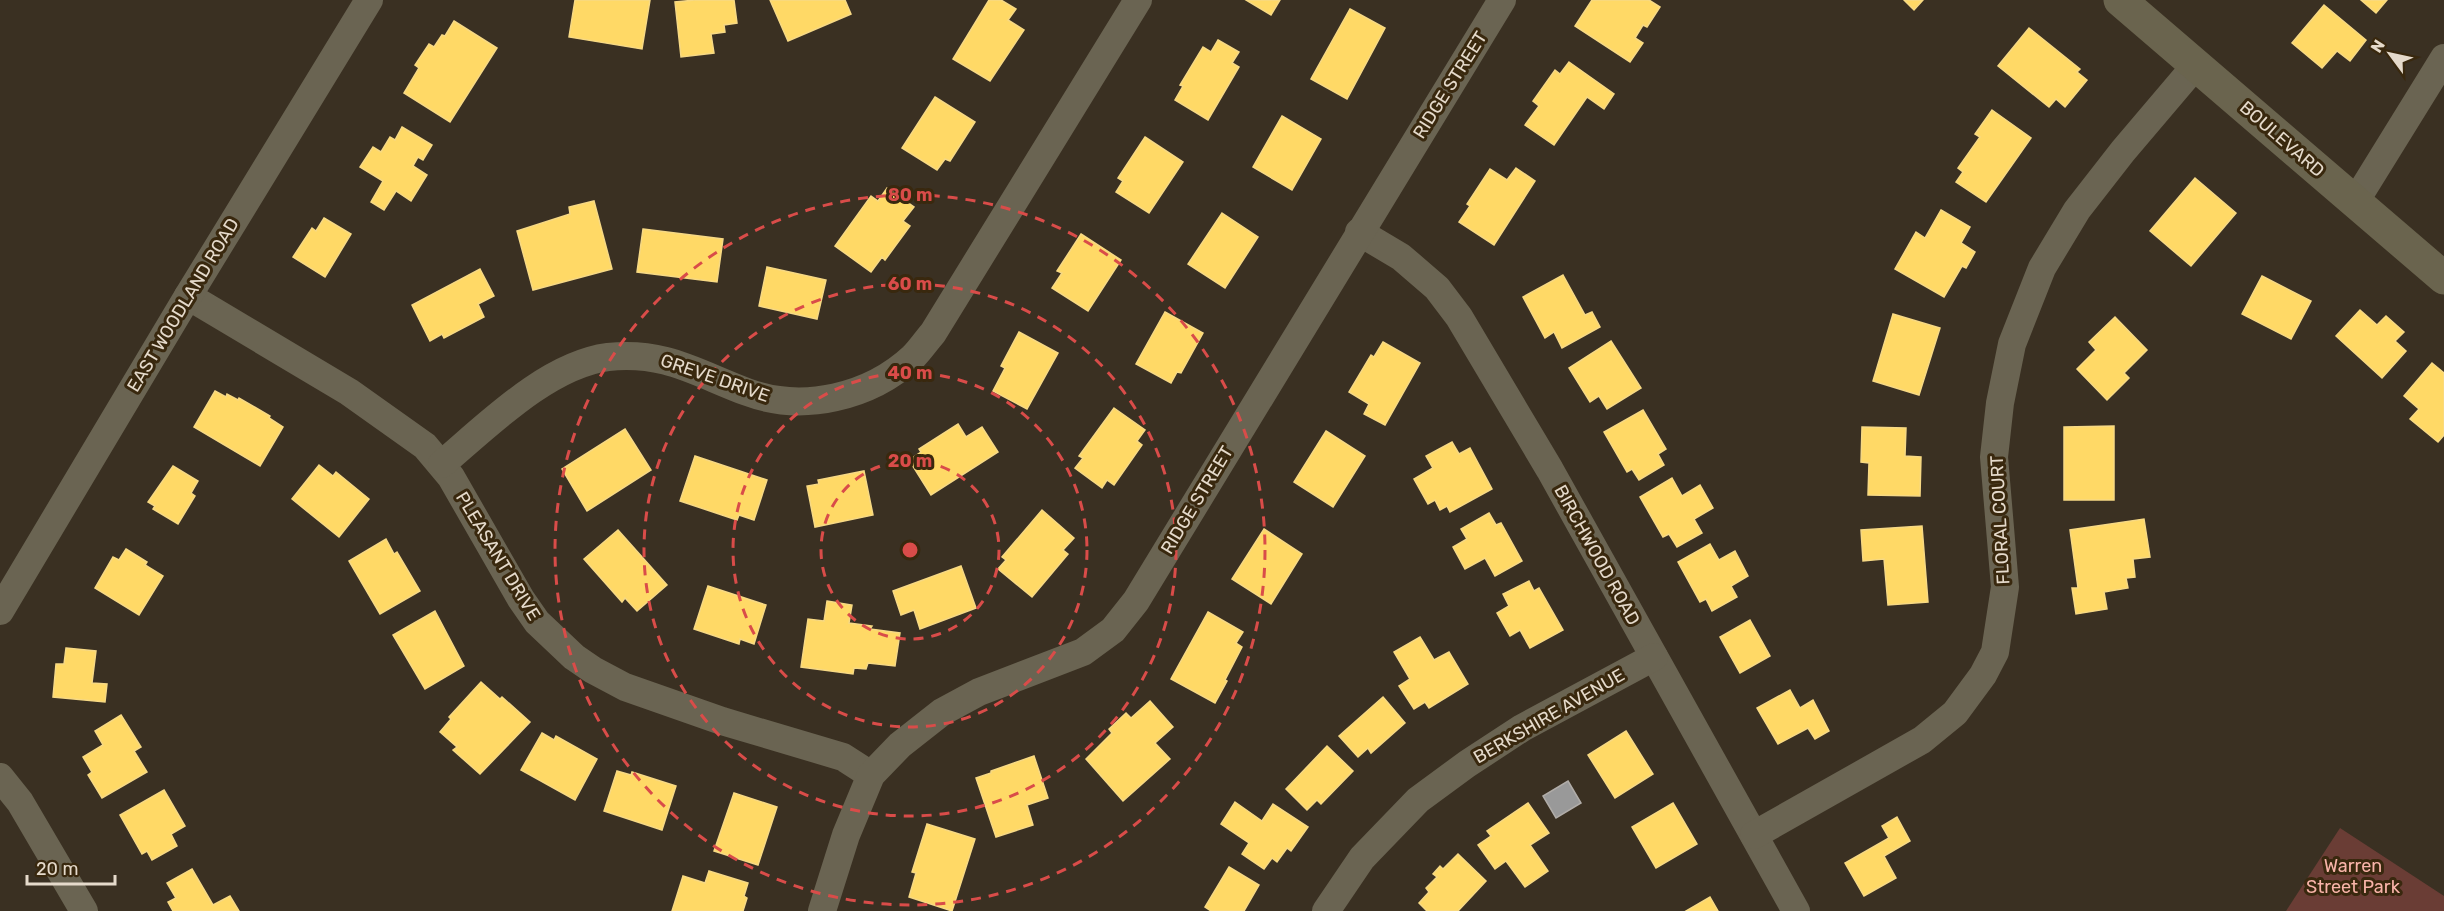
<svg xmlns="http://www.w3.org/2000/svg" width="2444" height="911" font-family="Rubik,sans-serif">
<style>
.green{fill:#6a3d35}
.homes{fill:#ffd966;stroke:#f7d984;stroke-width:1.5}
.industry{fill:#999;stroke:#b0aca8;stroke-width:1.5}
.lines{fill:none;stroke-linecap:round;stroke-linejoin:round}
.street{stroke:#6a6452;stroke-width:28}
.secondary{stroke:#6a644e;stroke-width:33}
.ring{fill:none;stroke:#d94c49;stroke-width:3;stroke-dasharray:10 8}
.labels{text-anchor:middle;stroke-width:6;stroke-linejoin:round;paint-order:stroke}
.street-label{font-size:18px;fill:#e5dacb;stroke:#39280e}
.park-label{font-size:18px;fill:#f9b4a9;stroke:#39280e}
.centre{fill:#d94c49;stroke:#39280e;stroke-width:3}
.ring-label{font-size:18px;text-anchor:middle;font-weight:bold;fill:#d94c49;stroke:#39280e;stroke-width:6;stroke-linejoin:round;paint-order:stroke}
</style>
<rect width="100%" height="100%" fill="#3a3022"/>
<polygon class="green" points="2340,828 2444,896 2444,911 2286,911"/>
<g class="homes">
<polygon points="575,0 650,0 642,49 569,37"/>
<polygon points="695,0 734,0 737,23 724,25 725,32 711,34 714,53 681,57 675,2"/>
<polygon points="770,0 845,0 851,14 788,41"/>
<polygon points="989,0 1001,0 1016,9 1008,20 1024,30 990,81 953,59"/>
<polygon points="1246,0 1280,0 1271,15"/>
<polygon points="1592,0 1649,0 1660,7 1647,27 1643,25 1635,38 1643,43 1630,62 1575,26"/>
<polygon points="1904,0 1923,0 1914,10"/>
<polygon points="2361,0 2387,0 2376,13"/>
<polygon points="2324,5 2366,40 2350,61 2337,51 2322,68 2292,43"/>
<polygon points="1350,9 1385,28 1347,99 1311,79"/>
<polygon points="454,21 497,48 450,122 404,93 419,68 415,65 429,44 434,47 442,35 445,36"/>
<polygon points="2029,28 2080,69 2077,72 2087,80 2065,107 2056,99 2049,107 1998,66"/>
<polygon points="1218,40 1239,52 1232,63 1239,67 1208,120 1175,100 1183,86 1180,85 1203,47 1211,52"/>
<polygon points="1569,62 1614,94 1604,109 1587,97 1554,145 1525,125 1539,106 1533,101 1555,70 1560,74"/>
<polygon points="935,97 975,122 950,161 945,159 937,170 902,148"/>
<polygon points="1992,110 2031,138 1986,202 1956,182 1963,172 1958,168 1980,137 1975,134"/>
<polygon points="1282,116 1321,139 1292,190 1253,167"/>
<polygon points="402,127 432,145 423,160 418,157 413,166 427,175 411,201 396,191 384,210 371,202 383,181 360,167 373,147 381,152 390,137 395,140"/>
<polygon points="1145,137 1183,162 1149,213 1116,192 1123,181 1118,178"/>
<polygon points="1516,168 1535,181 1494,245 1459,222 1470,206 1467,204 1490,169 1507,180"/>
<polygon points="2195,178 2236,213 2191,266 2150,231"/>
<polygon points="887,188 914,207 903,221 910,226 885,260 882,257 871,272 835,246 871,196 878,201"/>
<polygon points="594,201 612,269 533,290 517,231 570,214 569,207"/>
<polygon points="1941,210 1970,227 1961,243 1975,252 1966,268 1962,266 1944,297 1895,269 1916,232 1925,238"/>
<polygon points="1222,213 1258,237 1225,288 1188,264"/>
<polygon points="324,218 351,234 325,277 293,257 312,228 316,231"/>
<polygon points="643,229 723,239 717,282 637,272"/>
<polygon points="1081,234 1121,260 1088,311 1052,288 1062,273 1057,271"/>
<polygon points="767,267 826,280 817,319 759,306"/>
<polygon points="480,269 494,296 478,304 484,317 444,338 442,334 430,341 412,305"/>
<polygon points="1563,275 1585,315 1592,312 1600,327 1562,348 1554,332 1545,338 1523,297"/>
<polygon points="2262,276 2311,301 2291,339 2242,314"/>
<polygon points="2360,310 2377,325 2386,316 2404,332 2395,341 2406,351 2382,378 2336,336"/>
<polygon points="1165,312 1203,333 1181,373 1177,372 1171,383 1136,364"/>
<polygon points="1893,314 1940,328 1919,395 1873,381"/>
<polygon points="2115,317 2147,350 2124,373 2129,378 2107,400 2077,369 2096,350 2089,342"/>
<polygon points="1019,332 1058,353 1027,409 993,391 1005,368 1001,366"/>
<polygon points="1611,341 1641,388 1607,409 1599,396 1590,402 1569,368"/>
<polygon points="1383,342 1420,363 1385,425 1364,414 1369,404 1349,392 1371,355 1374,357"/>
<polygon points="2432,363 2444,373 2444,435 2438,442 2410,419 2419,409 2404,396"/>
<polygon points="215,391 226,397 227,394 238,400 239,398 270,416 269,418 283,427 260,466 194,427"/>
<polygon points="1114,408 1145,430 1137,441 1142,445 1114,485 1107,480 1102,488 1075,468 1083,458 1079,456"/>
<polygon points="1643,410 1666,449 1658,454 1664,465 1639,480 1632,469 1627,472 1604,432"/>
<polygon points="958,424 966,437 982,427 998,452 931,495 909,460 921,452 919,449"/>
<polygon points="2114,426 2114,500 2064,500 2064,427"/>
<polygon points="1862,427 1906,428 1905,456 1921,457 1920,496 1868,495 1869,463 1861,462"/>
<polygon points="625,429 651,470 587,511 562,469"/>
<polygon points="1326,431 1365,456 1333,507 1294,482"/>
<polygon points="1452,442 1459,454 1470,448 1492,489 1450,512 1447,506 1440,510 1435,500 1428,504 1414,479 1433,468 1426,456"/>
<polygon points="695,456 767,480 754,520 739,515 737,520 680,501"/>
<polygon points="319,465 333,476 336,472 369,499 339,537 292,499"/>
<polygon points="173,466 198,481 191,493 195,496 178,524 153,509 155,506 148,502"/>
<polygon points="864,471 873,515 815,527 807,486 819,484 818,480"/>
<polygon points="1672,478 1682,496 1700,485 1713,508 1694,519 1702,533 1677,547 1669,534 1663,537 1640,497"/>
<polygon points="1042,510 1074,538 1063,550 1068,554 1032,597 998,569 1006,560 1002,557"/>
<polygon points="1489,513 1496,525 1501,523 1522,561 1495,576 1485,558 1465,569 1453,547 1467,539 1461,529"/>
<polygon points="2144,519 2150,557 2133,559 2135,577 2126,578 2128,588 2104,592 2107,609 2076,614 2072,588 2078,588 2070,530"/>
<polygon points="1922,526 1928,602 1888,605 1884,559 1863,561 1861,530"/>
<polygon points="1264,529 1302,554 1271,604 1232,579"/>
<polygon points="618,530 667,585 637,611 625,598 622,602 584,559"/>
<polygon points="386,539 394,554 397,552 420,591 380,614 349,561"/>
<polygon points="1710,544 1719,560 1735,551 1748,576 1731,586 1737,597 1712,611 1706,599 1700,602 1678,562"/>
<polygon points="126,549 147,562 145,565 163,576 139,615 95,588 113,557 119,560"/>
<polygon points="961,566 976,608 920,629 914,610 901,615 893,591"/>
<polygon points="1529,581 1534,591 1539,588 1563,630 1530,648 1520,630 1510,636 1497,613 1509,606 1503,594"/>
<polygon points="708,586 766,605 754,644 740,639 739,644 694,629"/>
<polygon points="827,601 852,605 849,623 872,626 870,629 900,633 895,666 868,663 866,669 854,668 853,674 801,667 808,619 824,621"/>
<polygon points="435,611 464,666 425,689 393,635"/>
<polygon points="1208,612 1243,632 1236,643 1242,647 1225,680 1227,681 1215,703 1171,679"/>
<polygon points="1750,620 1770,656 1740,673 1720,637"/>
<polygon points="1420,637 1434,660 1449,652 1468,684 1429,708 1425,702 1414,709 1399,686 1410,679 1394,652"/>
<polygon points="66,648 96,651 92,683 107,684 105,702 53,697 56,664 64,664"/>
<polygon points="481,682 500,699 502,697 530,722 480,774 453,750 457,747 440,732 451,719 449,717"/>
<polygon points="1790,690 1800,708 1813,700 1829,731 1815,739 1808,728 1778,744 1757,708"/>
<polygon points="1383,697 1405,723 1371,753 1368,748 1358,757 1339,736"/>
<polygon points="1150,701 1173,727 1155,743 1170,759 1123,801 1086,759 1112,733 1109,729 1126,713 1131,718"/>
<polygon points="121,715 141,747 134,751 147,772 102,798 88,775 92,772 83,757 103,745 95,731"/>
<polygon points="1626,731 1653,774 1615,798 1588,755"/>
<polygon points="542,733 554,740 556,736 597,759 575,800 521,770"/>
<polygon points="1327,746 1353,771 1321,804 1317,800 1307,810 1286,789"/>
<polygon points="1034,756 1048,798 1027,805 1033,825 996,837 976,778 991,773 991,771"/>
<polygon points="617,771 631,775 632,772 676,786 662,830 604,811"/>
<polygon points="164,790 185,826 171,834 177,846 152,860 147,851 142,854 120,815"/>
<polygon points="734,793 777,807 758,865 714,851"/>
<polygon points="1235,802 1262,821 1273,804 1308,827 1291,851 1287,848 1277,862 1272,858 1264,869 1242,854 1249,843 1221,824"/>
<polygon points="1528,803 1549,833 1530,845 1548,871 1525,887 1506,861 1495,869 1478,845 1491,836 1487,831"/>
<polygon points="1673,803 1697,844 1656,868 1632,827"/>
<polygon points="1897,817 1910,841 1884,856 1896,878 1864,896 1845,863 1889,838 1882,826"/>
<polygon points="927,824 975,839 952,911 909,897 916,873 912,872"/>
<polygon points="1458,854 1486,881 1458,911 1427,911 1419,903 1429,892 1426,888 1437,877 1433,874 1440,866 1443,869"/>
<polygon points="1229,867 1259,885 1244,911 1211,911 1205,907"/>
<polygon points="192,869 213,905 230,896 239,911 173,911 168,902 176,898 167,883"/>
<polygon points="709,871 748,883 744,896 747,898 743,911 672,911 683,876 705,883"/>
<polygon points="1710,897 1718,911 1686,911"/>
</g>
<polygon class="industry" points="1568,781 1581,803 1556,818 1543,796"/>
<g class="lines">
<g class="street">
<polyline points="2355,202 2444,58"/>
<polyline points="1359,232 1401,257 1437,288 1459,317 1550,470 1796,911"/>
<polyline points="188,296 349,392 425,446 451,477 521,599 537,622 574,657 593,670 625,687 722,721 843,757 871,775"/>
<path d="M442 464C487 426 547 365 608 357 666 351 696 373 747 392 803 413 870 397 913 357 920 350 926 341 933 333L1138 0"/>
<polyline points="0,611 188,296 369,0"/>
<polyline points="0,777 20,802 84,911"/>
<polyline points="1754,835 1922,740 1955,713 1983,675 1995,652 2005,587 1994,457 2000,403 2012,344 2042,268 2077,210 2123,151 2196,65"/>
<polyline points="822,911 846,835 871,775 900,745 942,712 979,692 1083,652 1113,630 1136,601 1502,0"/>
<polyline points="1326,911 1362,858 1418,800 1467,764 1522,728 1654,657"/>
</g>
<polyline class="secondary" points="2120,0 2444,278"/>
</g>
<g class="ring">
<circle cx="910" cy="550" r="89"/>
<circle cx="910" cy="550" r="177"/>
<circle cx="910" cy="550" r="266"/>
<circle cx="910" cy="550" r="355"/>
</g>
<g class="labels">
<g class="street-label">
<text transform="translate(1450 85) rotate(-58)" y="6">RIDGE STREET</text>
<text transform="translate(2282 139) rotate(41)" y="6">BOULEVARD</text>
<text transform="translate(183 305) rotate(-59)" y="6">EAST WOODLAND ROAD</text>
<text transform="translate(715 378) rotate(19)" y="6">GREVE DRIVE</text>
<text transform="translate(1197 500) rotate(-59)" y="6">RIDGE STREET</text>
<text transform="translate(2000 520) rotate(-93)" y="6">FLORAL COURT</text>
<text transform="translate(1597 555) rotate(61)" y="6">BIRCHWOOD ROAD</text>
<text transform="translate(498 556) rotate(59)" y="6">PLEASANT DRIVE</text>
<text transform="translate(1549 716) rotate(-30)" y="6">BERKSHIRE AVENUE</text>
</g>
<g class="park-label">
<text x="2353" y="872">Warren<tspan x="2353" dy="21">Street Park</tspan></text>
</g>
</g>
<circle cx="910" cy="550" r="9" class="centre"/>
<g class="ring-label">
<text x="910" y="201">80 m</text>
<text x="910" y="290">60 m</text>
<text x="910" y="379">40 m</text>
<text x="910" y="467">20 m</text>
</g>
<g transform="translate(2390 54) rotate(303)" stroke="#39280e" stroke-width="4.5" paint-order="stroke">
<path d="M0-4.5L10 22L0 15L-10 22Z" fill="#e5dacb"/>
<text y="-9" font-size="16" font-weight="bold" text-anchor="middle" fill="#e5dacb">N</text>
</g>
<path d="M27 875v9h88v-9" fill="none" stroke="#e5dacb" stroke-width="3"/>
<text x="36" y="875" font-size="18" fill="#e5dacb" stroke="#39280e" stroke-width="4.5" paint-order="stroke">20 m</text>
</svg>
